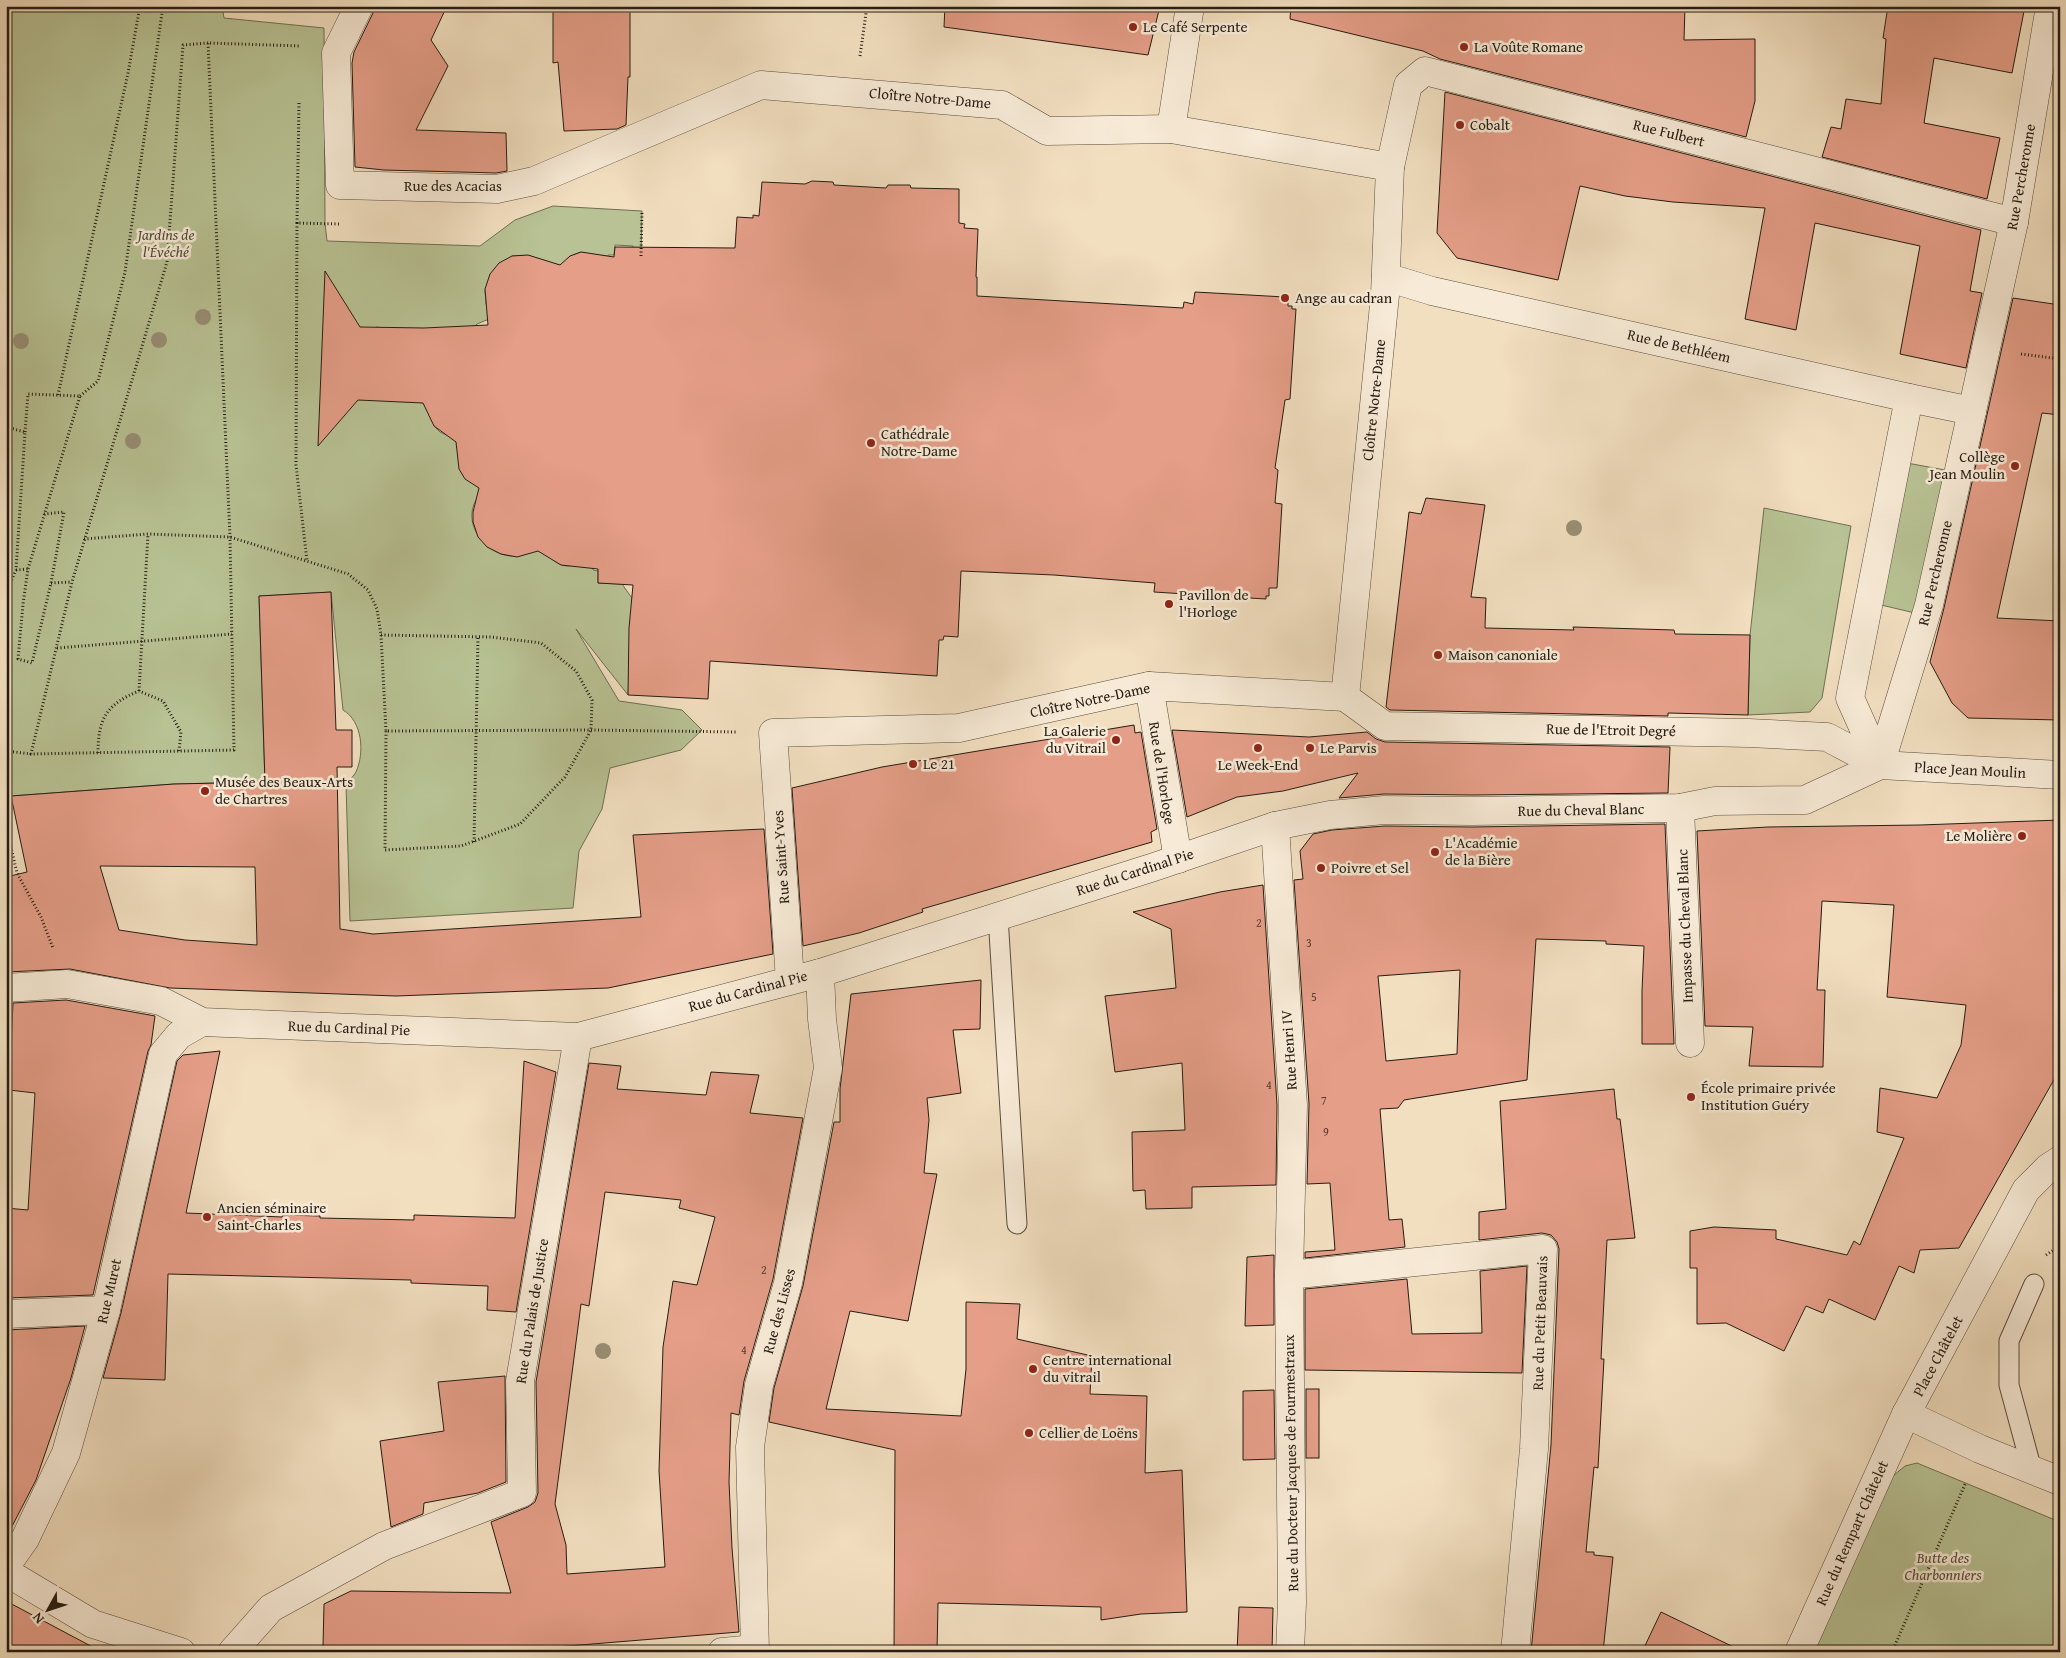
<svg xmlns="http://www.w3.org/2000/svg" width="2066" height="1658" font-family="'Gentium Book Plus',serif">
<style>
.green{fill:#b8c294;stroke:#6e6f54}
.building{fill:#e59e88;stroke:#251c13;fill-rule:evenodd}
.lines{fill:none;stroke-linecap:round;stroke-linejoin:round}
.service-casing{stroke:#584d3e;stroke-width:21}
.pedestrian-casing{stroke:#584d3e;stroke-width:29}
.minor-casing{stroke:#584d3e;stroke-width:29}
.path{stroke:#251c13;stroke-width:3;stroke-dasharray:1 2.5;stroke-linecap:butt}
.service{stroke:#f7ead6;stroke-width:19}
.pedestrian{stroke:#f7ead6;stroke-width:28}
.minor{stroke:#f7ead6;stroke-width:28}
.tree{fill:#998f76}
.poi-dot{fill:#8f2418;stroke:#f7ead6;stroke-width:2}
.labels{text-anchor:middle;stroke-width:5;stroke-linejoin:round;paint-order:stroke}
.number-label{font-size:12px;fill:#553c30}
.poi-label{font-size:15px;fill:#251c13;stroke:#f7ead6;text-anchor:start}
.street-label{font-size:15px;fill:#251c13;stroke:#f7ead6}
.park-label{font-size:15px;font-style:italic;fill:#514e3a;stroke:#f7ead6}
</style>
<rect width="100%" height="100%" fill="#f2dfc0"/>
<filter id="stains"><feTurbulence type="fractalNoise" baseFrequency=".004" numOctaves="4"/><feColorMatrix values="0 0 0 0 .2 0 0 0 0 .09 0 0 0 0 .02 0 0 0 .5 -.17"/></filter>
<radialGradient id="worn" r=".72"><stop offset=".6" stop-color="#630" stop-opacity="0"/><stop offset="1" stop-color="#630" stop-opacity=".3"/></radialGradient>
<g class="green">
<path d="M6 6H222L224 18 324 28 325 223 327 241 480 246 515 220 553 206 642 211 641 256H633V246L615 245 614 255H608V270L581 252C566 257 562 263 557 277 541 259 537 254 512 256L485 290 486 304 494 317 477 324 469 332 430 335 376 327V335L351 399 426 394 434 426 440 432 453 438 490 486C486 491 479 495 476 500 461 526 489 558 515 556 527 556 531 548 545 550 560 573 576 569 594 552L593 570 598 571V583L622 584 634 601 628 695 576 629 619 701 682 710 702 730 681 750 610 768 602 809 579 851 573 908 350 921 346 784C349 780 354 776 356 772 365 752 362 721 343 710L331 592 259 596 265 782 174 784 11 796 6 782Z"/>
<polygon points="1907,463 1945,470 1915,613 1877,604"/>
<polygon points="1764,508 1851,526 1822,698 1810,712 1748,715 1750,635"/>
<polygon points="1917,1463 2060,1522 2060,1652 1808,1652 1873,1509 1893,1476 1905,1466"/>
</g>
<g class="building">
<polygon points="374,6 447,6 431,40 448,66 416,130 506,133 507,171 496,173 384,170 355,167 352,63 354,52 373,13"/>
<polygon points="553,6 630,6 630,77 628,77 626,125 617,129 564,131 558,62 553,63"/>
<polygon points="945,6 1160,6 1148,55 944,27"/>
<polygon points="1291,6 1685,6 1684,40 1755,39 1755,101 1746,137 1440,59 1423,51 1290,19"/>
<polygon points="1888,6 2025,6 2012,73 1934,58 1924,123 2000,138 1987,199 1822,157 1831,127 1841,129 1846,99 1881,104 1886,39 1883,38"/>
<polygon points="1445,92 1981,230 1970,291 1982,293 1966,368 1900,354 1920,246 1815,223 1796,330 1745,319 1765,208 1673,202 1625,196 1580,186 1558,280 1457,258 1437,233"/>
<polygon points="812,181 833,182 834,185 886,188 888,185 910,185 911,188 959,189 959,223 965,224 964,228 978,229 976,277 977,277 977,296 1183,308 1184,302 1193,304 1195,292 1285,297 1286,302 1288,302 1288,306 1292,306 1292,309 1296,309 1290,399 1285,400 1275,468 1278,470 1275,503 1282,504 1277,588 1269,588 1269,596 1266,596 1266,599 1154,592 1155,583 1054,575 961,571 958,637 944,636 943,640 939,640 937,676 710,661 708,699 628,695 629,628 633,585 598,583 598,569 561,565 538,551 517,557 501,554 487,547 478,537 473,522 473,512 479,488 465,479 459,469 456,442 434,426 423,403 358,400 318,446 325,271 360,327 424,328 488,325 485,289 490,274 499,263 512,256 528,255 560,265 570,256 581,252 614,257 615,247 735,248 737,217 753,218 753,215 759,216 762,182 805,184"/>
<polygon points="2013,298 2060,305 2060,415 2042,413 1997,618 2060,621 2060,720 1968,718 1952,703 1930,662 1944,608"/>
<polygon points="1426,498 1485,505 1471,597 1486,598 1485,628 1574,630 1573,627 1674,630 1675,634 1750,635 1748,715 1668,713 1668,716 1390,710 1386,707 1409,512 1421,514"/>
<path d="M331 592 336 730H352V767H337L340 929 373 934 641 917 633 835 764 829 773 954 608 988 396 996 170 988 70 969 6 972V877L27 872 11 796 174 784 265 782 259 596ZM100 866 255 867 257 945 185 940 119 930Z"/>
<polygon points="1134,725 1135,733 1141,732 1157,829 1151,832 1152,842 922,909 923,912 859,933 803,946 792,788 882,767"/>
<polygon points="1172,730 1309,737 1367,732 1376,739 1385,742 1670,747 1668,793 1472,795 1384,794 1339,798 1358,773 1283,791 1237,797 1187,817"/>
<polygon points="2060,820 2060,1069 1959,1248 1920,1250 1914,1273 1899,1266 1875,1320 1829,1299 1823,1313 1806,1306 1784,1351 1726,1323 1697,1324 1697,1268 1690,1268 1690,1231 1714,1227 1776,1230 1776,1239 1847,1255 1854,1241 1860,1245 1904,1138 1877,1132 1880,1088 1937,1098 1961,1045 1966,1005 1887,997 1894,905 1822,901 1817,990 1825,990 1823,1067 1749,1066 1753,1027 1705,1026 1697,831 1768,827 1920,825"/>
<path d="M1665 824 1674 1044H1642V991L1644 946 1606 944V941L1536 939 1527 1080 1404 1100 1398 1108 1380 1109 1389 1220 1402 1219 1405 1247 1305 1258V1252L1335 1250 1330 1183 1307 1184 1309 1104 1294 880 1303 879 1300 851 1313 834 1332 830 1385 826 1472 827ZM1460 970 1457 1054 1386 1061 1378 976Z"/>
<polygon points="1263,885 1277,1105 1276,1185 1192,1187 1192,1208 1146,1209 1145,1190 1133,1191 1132,1132 1185,1130 1182,1063 1115,1072 1105,996 1176,988 1171,929 1133,912 1220,892"/>
<polygon points="981,980 980,1029 953,1030 961,1093 927,1098 929,1120 924,1173 937,1174 908,1321 850,1311 826,1409 961,1416 966,1369 966,1302 1020,1304 1017,1339 1092,1356 1090,1394 1147,1396 1145,1473 1182,1470 1187,1612 1141,1614 1101,1620 1101,1607 938,1603 937,1652 894,1652 895,1450 769,1422 774,1388 803,1286 834,1122 840,1122 840,1089 851,994"/>
<polygon points="66,1000 155,1016 151,1045 148,1051 93,1295 6,1298 6,1208 28,1210 35,1093 9,1090 13,1003"/>
<polygon points="220,1051 186,1213 282,1217 283,1215 320,1216 320,1218 414,1220 414,1215 515,1218 524,1061 556,1072 516,1312 487,1310 488,1286 411,1283 411,1280 168,1274 165,1380 103,1378 121,1313 177,1061 183,1055"/>
<path d="M589 1063 621 1066 617 1089 706 1095 711 1072 759 1075 750 1113 803 1118 773 1279 744 1381 739 1415 731 1413 729 1482 732 1548 739 1632 519 1650 323 1647 324 1604 351 1591 511 1593 491 1522 528 1507 535 1502 538 1493 536 1382ZM605 1192 681 1200 679 1208 715 1217 697 1285 673 1281 663 1347 659 1471 665 1567 567 1574 566 1545 555 1504 581 1304 589 1306Z"/>
<polygon points="1614,1089 1617,1119 1620,1119 1635,1238 1607,1240 1601,1359 1604,1359 1598,1468 1594,1467 1586,1552 1594,1552 1594,1555 1613,1557 1603,1652 1531,1652 1551,1445 1559,1249 1557,1242 1551,1235 1542,1233 1479,1240 1479,1212 1506,1209 1500,1101"/>
<polygon points="1274,1255 1274,1325 1245,1326 1247,1257"/>
<polygon points="1527,1266 1522,1373 1305,1370 1305,1289 1407,1279 1412,1334 1482,1333 1480,1271"/>
<polygon points="85,1326 71,1378 36,1480 6,1538 6,1330"/>
<polygon points="505,1376 506,1482 478,1493 424,1503 423,1514 391,1527 380,1441 444,1431 438,1382"/>
<rect x="1306" y="1389" width="13" height="69"/>
<polygon points="1274,1390 1275,1459 1243,1460 1243,1391"/>
<polygon points="6,1601 102,1652 6,1652"/>
<polygon points="1239,1607 1273,1608 1272,1652 1237,1652"/>
<polygon points="1661,1612 1744,1652 1642,1652"/>
</g>
<g class="lines">
<defs>
<g id="service">
<polyline points="998,916 1017,1224"/>
<polyline points="2032,1470 2009,1385 2009,1341 2034,1284"/>
</g>
<g id="pedestrian">
<polyline points="359,6 336,53 340,185 497,189 534,181 761,85 1002,105 1047,131 1171,129 1390,167 1385,295 1345,697 1149,686 959,728 773,733 790,980"/>
<polyline points="1171,129 1190,6"/>
<polyline points="1390,167 1408,85 1425,71 2014,222"/>
<polyline points="1386,277 1432,291 1909,398 1972,411"/>
<polyline points="1149,686 1178,859"/>
<polyline points="1345,697 1385,726 1749,733 1827,737 1880,765"/>
<polyline points="1880,765 1929,605 2014,222 2050,6"/>
<polyline points="1880,765 1850,698 1909,398"/>
</g>
<g id="minor">
<polyline points="1680,808 1690,1043"/>
<polyline points="1275,826 1293,1105 1289,1275 1292,1603 1290,1652"/>
<polyline points="6,988 67,984 161,1001 202,1022 578,1037 820,973 1154,867 1275,826 1330,815 1384,810 1472,811 1680,808 1715,801 1805,800 1880,765 2060,775"/>
<polyline points="2060,1160 2048,1168 2026,1190 1906,1414 1980,1449 2060,1481"/>
<polyline points="1289,1275 1543,1249 1534,1449 1515,1652"/>
<polyline points="6,1314 106,1310"/>
<polyline points="6,1566 25,1539 66,1453 106,1310 163,1054 179,1035 202,1022"/>
<polyline points="6,1572 93,1624 181,1652"/>
<polyline points="232,1652 271,1608 384,1546 522,1493 520,1381 578,1037"/>
<polyline points="722,1652 755,1649"/>
<polyline points="755,1652 750,1447 759,1385 788,1283 828,1068 822,1019 820,973"/>
<polyline points="1799,1652 1906,1414"/>
</g>
</defs>
<use href="#service" class="service-casing"/>
<use href="#pedestrian" class="pedestrian-casing"/>
<use href="#minor" class="minor-casing"/>
<g class="path">
<polyline points="208,43 183,45 167,262 72,582 31,754 234,750 230,537 208,43 301,46"/>
<polyline points="860,56 867,6"/>
<polyline points="299,103 297,223 340,224"/>
<polyline points="297,223 296,465 307,561"/>
<polyline points="641,256 642,211"/>
<polyline points="2021,354 2060,359"/>
<polyline points="58,395 128,73 140,6"/>
<polyline points="80,396 98,381 125,272 163,6"/>
<polyline points="6,427 25,432 16,570 6,593"/>
<polyline points="25,432 28,394 80,396 28,569 23,604 18,659 32,663 51,583 64,512 44,514"/>
<polyline points="6,439 11,429"/>
<polyline points="84,539 148,534 230,537 348,574 368,590 377,609 381,635 386,731 591,730 737,732"/>
<polyline points="16,570 28,569"/>
<polyline points="51,583 72,582"/>
<polyline points="381,635 491,637 541,643 576,671 592,700 591,730 565,777 520,824 461,846 385,850 386,731"/>
<polyline points="57,648 232,634"/>
<polyline points="139,691 148,534"/>
<polyline points="6,751 31,754"/>
<path d="M98 753C98 718 107 704 139 691L163 701 181 732 179 751"/>
<polyline points="6,826 17,873 41,917 53,948"/>
<polyline points="474,842 478,637"/>
<polyline points="2046,1255 2060,1246"/>
<polyline points="2060,1338 2060,1339"/>
<polyline points="1892,1652 1966,1482"/>
</g>
<use href="#service" class="service"/>
<use href="#pedestrian" class="pedestrian"/>
<use href="#minor" class="minor"/>
</g>
<g class="tree">
<circle cx="203" cy="317" r="8"/>
<circle cx="159" cy="340" r="8"/>
<circle cx="21" cy="341" r="8"/>
<circle cx="133" cy="441" r="8"/>
<circle cx="1574" cy="528" r="8"/>
<circle cx="603" cy="1351" r="8"/>
</g>
<g class="poi-dot">
<circle cx="1133" cy="27" r="5"/>
<circle cx="1464" cy="47" r="5"/>
<circle cx="1460" cy="125" r="5"/>
<circle cx="1285" cy="298" r="5"/>
<circle cx="871" cy="443" r="5"/>
<circle cx="2015" cy="466" r="5"/>
<circle cx="1169" cy="604" r="5"/>
<circle cx="1438" cy="655" r="5"/>
<circle cx="1116" cy="740" r="5"/>
<circle cx="1258" cy="748" r="5"/>
<circle cx="1310" cy="748" r="5"/>
<circle cx="913" cy="764" r="5"/>
<circle cx="205" cy="791" r="5"/>
<circle cx="2022" cy="836" r="5"/>
<circle cx="1435" cy="852" r="5"/>
<circle cx="1321" cy="868" r="5"/>
<circle cx="1691" cy="1097" r="5"/>
<circle cx="207" cy="1217" r="5"/>
<circle cx="1033" cy="1369" r="5"/>
<circle cx="1029" cy="1433" r="5"/>
</g>
<g class="labels">
<g class="number-label">
<text x="1259" y="927">2</text>
<text x="1309" y="947">3</text>
<text x="1314" y="1001">5</text>
<text x="1269" y="1089">4</text>
<text x="1324" y="1105">7</text>
<text x="1326" y="1136">9</text>
<text x="764" y="1274">2</text>
<text x="744" y="1354">4</text>
</g>
<g class="poi-label">
<text x="1143" y="32">Le Café Serpente</text>
<text x="1474" y="52">La Voûte Romane</text>
<text x="1470" y="130">Cobalt</text>
<text x="1295" y="303">Ange au cadran</text>
<text x="881" y="439">Cathédrale<tspan x="881" dy="17">Notre-Dame</tspan></text>
<text x="2005" y="462" text-anchor="end">Collège<tspan x="2005" dy="17">Jean Moulin</tspan></text>
<text x="1179" y="600">Pavillon de<tspan x="1179" dy="17">l'Horloge</tspan></text>
<text x="1448" y="660">Maison canoniale</text>
<text x="1106" y="736" text-anchor="end">La Galerie<tspan x="1106" dy="17">du Vitrail</tspan></text>
<text x="1320" y="753">Le Parvis</text>
<text x="923" y="769">Le 21</text>
<text x="1258" y="770" text-anchor="middle">Le Week-End</text>
<text x="215" y="787">Musée des Beaux-Arts<tspan x="215" dy="17">de Chartres</tspan></text>
<text x="2012" y="841" text-anchor="end">Le Molière</text>
<text x="1445" y="848">L'Académie<tspan x="1445" dy="17">de la Bière</tspan></text>
<text x="1331" y="873">Poivre et Sel</text>
<text x="1701" y="1093">École primaire privée<tspan x="1701" dy="17">Institution Guéry</tspan></text>
<text x="217" y="1213">Ancien séminaire<tspan x="217" dy="17">Saint-Charles</tspan></text>
<text x="1043" y="1365">Centre international<tspan x="1043" dy="17">du vitrail</tspan></text>
<text x="1039" y="1438">Cellier de Loëns</text>
</g>
<g class="street-label">
<text transform="translate(930 98) rotate(5)" y="5">Cloître Notre-Dame</text>
<text transform="translate(1669 133) rotate(14)" y="5">Rue Fulbert</text>
<text transform="translate(2021 177) rotate(-80)" y="5">Rue Percheronne</text>
<text x="453" y="191">Rue des Acacias</text>
<text transform="translate(1679 346) rotate(13)" y="5">Rue de Bethléem</text>
<text transform="translate(1374 400) rotate(-84)" y="5">Cloître Notre-Dame</text>
<text transform="translate(1935 573) rotate(-77)" y="5">Rue Percheronne</text>
<text transform="translate(1090 700) rotate(-12)" y="5">Cloître Notre-Dame</text>
<text transform="translate(1611 730) rotate(1)" y="5">Rue de l'Etroit Degré</text>
<text transform="translate(1970 770) rotate(3)" y="5">Place Jean Moulin</text>
<text transform="translate(1162 773) rotate(81)" y="5">Rue de l'Horloge</text>
<text transform="translate(1581 810) rotate(-1)" y="5">Rue du Cheval Blanc</text>
<text transform="translate(781 857) rotate(-94)" y="5">Rue Saint-Yves</text>
<text transform="translate(1135 872) rotate(-18)" y="5">Rue du Cardinal Pie</text>
<text transform="translate(1685 926) rotate(-92)" y="5">Impasse du Cheval Blanc</text>
<text transform="translate(748 991) rotate(-15)" y="5">Rue du Cardinal Pie</text>
<text transform="translate(349 1028) rotate(2)" y="5">Rue du Cardinal Pie</text>
<text transform="translate(1289 1050) rotate(-94)" y="5">Rue Henri IV</text>
<text transform="translate(109 1291) rotate(-77)" y="5">Rue Muret</text>
<text transform="translate(532 1311) rotate(-81)" y="5">Rue du Palais de Justice</text>
<text transform="translate(779 1311) rotate(-75)" y="5">Rue des Lisses</text>
<text transform="translate(1540 1323) rotate(-88)" y="5">Rue du Petit Beauvais</text>
<text transform="translate(1938 1356) rotate(-62)" y="5">Place Châtelet</text>
<text transform="translate(1291 1463) rotate(-91)" y="5">Rue du Docteur Jacques de Fourmestraux</text>
<text transform="translate(1852 1533) rotate(-66)" y="5">Rue du Rempart Châtelet</text>
</g>
<g class="park-label">
<text x="166" y="240">Jardins de<tspan x="166" dy="17">l'Évéché</tspan></text>
<text x="1943" y="1563">Butte des<tspan x="1943" dy="17">Charbonniers</tspan></text>
</g>
</g>
<rect width="2066" height="1658" fill="none" stroke="#f2dfc0" stroke-width="25"/>
<rect x="8" y="8" width="2051" height="1643" fill="none" stroke="#251c13" stroke-width="2.5"/>
<rect x="12" y="12" width="2041" height="1633" fill="none" stroke="#251c13"/>
<g transform="translate(48 1610) rotate(230)" stroke="#f7ead6" stroke-width="4" paint-order="stroke">
<path d="M0-4L9 19L0 12L-9 19Z" fill="#251c13"/>
<text y="-8" font-size="14" font-weight="bold" text-anchor="middle" fill="#251c13">N</text>
</g>
<rect width="100%" height="100%" filter="url(#stains)"/>
<rect width="100%" height="100%" fill="url(#worn)"/>
</svg>
